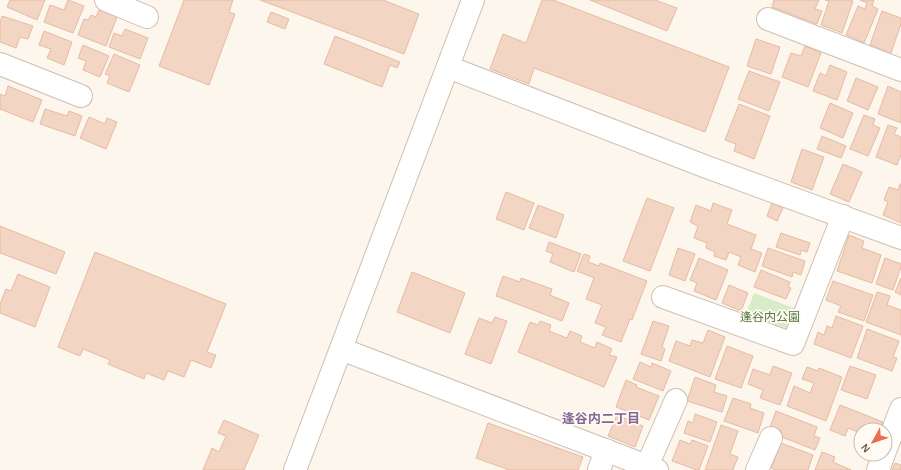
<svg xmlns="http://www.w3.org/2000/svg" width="901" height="470" font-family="'Alegreya Sans','Noto Sans JP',sans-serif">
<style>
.green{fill:#d8ecc9}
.building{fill:#f3d5c3;stroke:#e6bba3}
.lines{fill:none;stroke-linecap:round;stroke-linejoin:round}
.minor-casing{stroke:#d1beb0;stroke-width:24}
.minor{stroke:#fff;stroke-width:22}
.labels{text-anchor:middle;stroke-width:3.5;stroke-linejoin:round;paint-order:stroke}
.park-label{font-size:12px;fill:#537a41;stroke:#fffaf3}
.neighbourhood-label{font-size:13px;font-weight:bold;fill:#846695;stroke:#fffaf3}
</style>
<rect width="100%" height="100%" fill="#fdf6ec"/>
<polygon class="green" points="754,293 804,312 793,343 742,324"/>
<g class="building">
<polygon points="10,0 45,0 37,20 7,7"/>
<polygon points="68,0 84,6 73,33 44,22 50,5 64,10"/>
<polygon points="184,0 233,0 229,12 235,14 209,85 159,66"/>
<polygon points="260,0 383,0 419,14 404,54"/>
<polygon points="542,0 553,0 729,67 705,132 534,68 529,84 490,69 503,34 526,43"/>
<polygon points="590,0 655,0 677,8 667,31"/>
<polygon points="774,0 819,0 815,9 822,11 817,24 772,7"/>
<polygon points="825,0 851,0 853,1 842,33 821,25 829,1"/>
<polygon points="860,0 874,0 872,6 878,9 864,43 846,35 858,6 865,9 867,3"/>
<polygon points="99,10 117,17 106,46 78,35 84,19 88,20 91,15 96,17"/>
<polygon points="882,11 901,18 901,24 891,53 870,45"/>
<polygon points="271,12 289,19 285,29 267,22"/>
<polygon points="2,16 33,26 28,39 20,37 16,48 0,42 0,23"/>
<polygon points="125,29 148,38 140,59 109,47 114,33 122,36"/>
<polygon points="44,31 72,42 64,65 47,58 51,49 39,45"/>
<polygon points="335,36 400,62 397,68 390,65 382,87 324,64"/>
<polygon points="756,39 780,47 771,74 747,66"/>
<polygon points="83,45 109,56 100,77 83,70 86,61 78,58"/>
<polygon points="805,46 821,53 808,87 782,77 791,53 801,56"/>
<polygon points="114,54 140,65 129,92 107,83 110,76 105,74"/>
<polygon points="830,65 847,72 837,100 813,91 820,73 826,76"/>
<polygon points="749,71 780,82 769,111 738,99"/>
<polygon points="856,78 878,87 868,110 847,101"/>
<polygon points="8,86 42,100 33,122 0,109 0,94 5,96"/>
<polygon points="888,86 901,92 901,123 878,114"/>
<polygon points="830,103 853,113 843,138 820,128"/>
<polygon points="739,104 770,116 754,159 734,151 736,144 725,140"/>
<polygon points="45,109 67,116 69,111 82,116 75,136 40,124"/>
<polygon points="864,115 875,119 873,125 880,128 868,156 850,149"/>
<polygon points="89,117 105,124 107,118 117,122 106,149 80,138"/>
<polygon points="888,125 897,128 894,134 901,137 901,155 897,165 876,157"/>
<polygon points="822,136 846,146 841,158 817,149"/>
<polygon points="802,149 824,157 812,190 791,182"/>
<polygon points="843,164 862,172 849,202 830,194"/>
<polygon points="900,184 901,184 901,223 883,215 888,202 884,200 889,187 898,190"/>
<polygon points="506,192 534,203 524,230 496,219"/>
<polygon points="647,198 674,208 650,271 623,261"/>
<polygon points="713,203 732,210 727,224 756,235 751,249 762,253 755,272 738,265 741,257 729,252 726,260 714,256 715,252 706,248 707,243 694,238 698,226 690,222 696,205 711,211"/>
<polygon points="772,203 783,208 777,221 767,216"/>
<polygon points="538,205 564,215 556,238 529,228"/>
<polygon points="0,226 65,252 56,274 0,253"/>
<polygon points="781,233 810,243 807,252 801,250 800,255 776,247"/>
<polygon points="849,235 864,241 862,248 881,255 872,283 837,271"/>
<polygon points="549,242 581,254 574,272 550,262 553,254 546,251"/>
<polygon points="678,248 695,254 685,281 669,275"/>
<polygon points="768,248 805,261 801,275 793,272 792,277 762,266"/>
<polygon points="95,252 226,304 207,352 216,355 211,368 191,360 184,377 168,371 164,380 146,373 144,379 108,364 110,360 83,349 80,356 58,347"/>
<polygon points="584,254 590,256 588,262 599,266 600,263 647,281 632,320 630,319 621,342 602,335 606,327 595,323 602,305 586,299 594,278 577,271"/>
<polygon points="699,258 728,270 716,300 694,291 697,283 690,280"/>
<polygon points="885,258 901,264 901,267 893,290 876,284"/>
<polygon points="761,270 790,282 788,287 791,288 786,299 754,287"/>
<polygon points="412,272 465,293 450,333 397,312"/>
<polygon points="18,274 50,287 35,327 0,313 0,304 6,289 11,291"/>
<polygon points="503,276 520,282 521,278 552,289 550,295 569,303 562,321 496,296"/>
<polygon points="901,278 901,295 895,292"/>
<polygon points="833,281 873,295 864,321 838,312 841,306 826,300"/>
<polygon points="729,285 748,293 741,311 722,303"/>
<polygon points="877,292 890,296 887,305 901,310 901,335 866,322"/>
<polygon points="836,316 863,326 851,358 814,344 818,332 824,335 827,326 832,328"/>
<polygon points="495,317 507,321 491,364 465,354 479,318 492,323"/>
<polygon points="540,321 551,325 549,331 567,338 570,331 582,336 580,342 595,348 597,342 612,349 609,355 617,357 604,387 518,352 530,322 538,325"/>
<polygon points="653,321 669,326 662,347 665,349 661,361 641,354"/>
<polygon points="867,329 899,341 893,357 897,358 892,371 857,358"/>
<polygon points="708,330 725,337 710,377 669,361 676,341 690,346 692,340 703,343"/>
<polygon points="727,346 753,356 741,388 715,379"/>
<polygon points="640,362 651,367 652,363 671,371 663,391 633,379"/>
<polygon points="773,366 792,373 780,405 760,398 763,390 748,384 753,369 770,375"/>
<polygon points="850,366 876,375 867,399 841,390"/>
<polygon points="807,367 818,371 819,368 842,377 826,421 787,406 794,386 810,393 814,383 802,379"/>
<polygon points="695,377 716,385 714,392 727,396 722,412 687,401"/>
<polygon points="626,380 637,385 636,387 659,396 649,420 616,407"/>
<polygon points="733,398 751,404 750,408 764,413 758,433 724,421"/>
<polygon points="840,405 883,422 880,430 861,430 861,448 856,446 858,441 855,439 858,432 848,428 845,436 830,430"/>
<polygon points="776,411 817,427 814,436 820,438 815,450 779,436 781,431 770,427"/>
<polygon points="695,414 717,422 710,442 684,433 688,421 693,423"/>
<polygon points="617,415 643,426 635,447 608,436"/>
<polygon points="224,420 259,435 244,470 203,470 212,448 219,452 226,436 218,433"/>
<polygon points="488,423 583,457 578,470 509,470 476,458"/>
<polygon points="721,425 738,431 730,454 738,457 733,470 705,470"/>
<polygon points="680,440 690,444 692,440 708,446 699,470 697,470 672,461"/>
<polygon points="781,443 813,455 808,470 776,470 771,468"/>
<polygon points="822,452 835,457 833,462 851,470 815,470"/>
<polygon points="895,463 901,465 901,470 892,470"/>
</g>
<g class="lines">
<defs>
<g id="minor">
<polyline points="106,0 147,17"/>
<polyline points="768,19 901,70"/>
<polyline points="0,64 81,96"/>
<polyline points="448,67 704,166 901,238"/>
<polyline points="663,297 793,344 843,216"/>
<polyline points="341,349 657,470"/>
<polyline points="885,451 901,409"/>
<polyline points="647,466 676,400"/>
<polyline points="295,470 473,0"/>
<polyline points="599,470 606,450"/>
<polyline points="757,470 771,438"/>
<polyline points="878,470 884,454"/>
</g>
</defs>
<use href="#minor" class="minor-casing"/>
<use href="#minor" class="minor"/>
</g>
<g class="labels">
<g class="park-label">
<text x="770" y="321">逢谷内公園</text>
</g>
<g class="neighbourhood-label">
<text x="601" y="423">逢谷内二丁目</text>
</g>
</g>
<g transform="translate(873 442) rotate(230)"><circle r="19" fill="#fffaf3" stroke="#cabbb1"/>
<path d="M0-3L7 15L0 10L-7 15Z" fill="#e76f51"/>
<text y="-6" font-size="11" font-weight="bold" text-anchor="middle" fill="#7a5c4d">N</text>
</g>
</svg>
